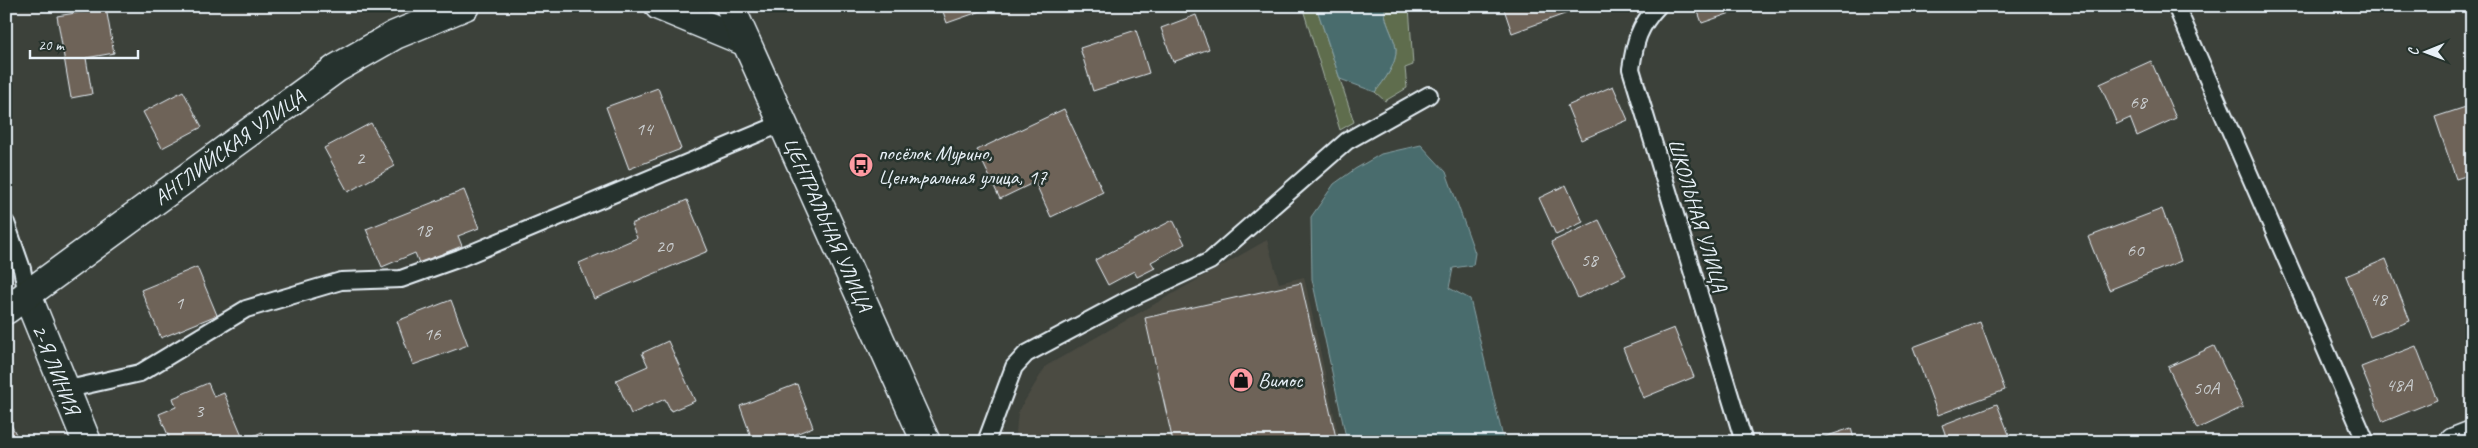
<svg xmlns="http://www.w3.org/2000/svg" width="2478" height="448" font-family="Caveat,sans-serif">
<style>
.built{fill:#4b4b43}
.green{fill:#5e6d4e;stroke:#a3afa3}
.water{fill:#486c6d;stroke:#88a1a5}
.building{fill:#6e6359;stroke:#e8f1f8}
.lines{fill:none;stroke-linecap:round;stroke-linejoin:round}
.service-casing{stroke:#e8f1f8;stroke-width:20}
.minor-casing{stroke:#e8f1f8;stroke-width:31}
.tertiary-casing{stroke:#e8f1f8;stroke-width:31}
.secondary-casing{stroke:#e8f1f8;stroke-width:31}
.service{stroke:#26332d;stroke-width:16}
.minor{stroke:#26332d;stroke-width:28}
.tertiary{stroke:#26332d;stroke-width:28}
.secondary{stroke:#26332d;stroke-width:28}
.labels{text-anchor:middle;stroke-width:5;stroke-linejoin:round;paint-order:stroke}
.number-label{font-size:19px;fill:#caced0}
.street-label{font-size:21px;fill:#e8f1f8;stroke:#26332d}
.poi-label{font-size:21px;fill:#e8f1f8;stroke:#26332d;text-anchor:start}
</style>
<rect width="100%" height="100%" fill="#3c413a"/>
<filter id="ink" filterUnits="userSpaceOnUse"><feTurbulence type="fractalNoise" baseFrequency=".02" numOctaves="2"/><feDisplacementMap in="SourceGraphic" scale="10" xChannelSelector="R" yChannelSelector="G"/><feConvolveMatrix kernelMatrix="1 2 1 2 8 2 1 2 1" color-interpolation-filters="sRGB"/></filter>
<g filter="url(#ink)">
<polygon class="built" points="1267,240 1279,283 1304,277 1340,442 1015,442 1018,412 1046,366"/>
<g class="green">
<polygon points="1302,6 1316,6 1354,122 1340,130"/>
<path d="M1385 6H1409L1413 65 1405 68 1407 88 1385 101 1375 92C1384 81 1397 64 1396 49 1394 34 1383 22 1385 6Z"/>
</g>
<g class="water">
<path d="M1316 6H1385C1383 22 1394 34 1396 49 1397 64 1384 81 1375 92L1340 79Z"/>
<polygon points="1421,145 1446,172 1475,253 1473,265 1453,268 1449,288 1470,299 1504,442 1347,442 1312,279 1311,217 1334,184 1355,169 1381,154"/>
</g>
<g class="building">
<polygon points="941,6 986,6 987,9 947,23"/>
<polygon points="1503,6 1571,6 1573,11 1512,33"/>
<polygon points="1696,6 1742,6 1742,9 1702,23"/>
<polygon points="106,8 114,53 86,58 92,94 71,98 57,16"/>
<polygon points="1196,15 1209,49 1173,62 1161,28"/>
<polygon points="1136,30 1149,73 1093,91 1080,48"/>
<polygon points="2151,61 2176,118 2137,136 2130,118 2117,124 2100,84"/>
<polygon points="1613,86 1628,120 1581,140 1567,106"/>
<polygon points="658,88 681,149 629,169 606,107"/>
<polygon points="183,91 202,127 162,148 143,112"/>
<polygon points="2472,105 2472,174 2456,179 2435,117"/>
<polygon points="1064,109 1103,192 1051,217 1035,182 1000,199 977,150"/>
<polygon points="371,123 395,166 348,192 324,148"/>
<polygon points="1566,185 1583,222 1556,235 1539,198"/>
<polygon points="464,190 479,228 458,236 462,246 419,263 415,253 382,267 366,229"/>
<polygon points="687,200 708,251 594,299 579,263 637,238 631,224"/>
<polygon points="2162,209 2181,261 2109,290 2088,237"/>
<polygon points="1173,220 1185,244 1151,262 1155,268 1137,277 1134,271 1108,285 1095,260"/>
<polygon points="1599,220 1626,275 1578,298 1551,242"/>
<polygon points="2386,259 2410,321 2370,337 2346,276"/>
<polygon points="197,267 217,315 161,338 141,290"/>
<polygon points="1301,283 1337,442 1173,442 1145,318"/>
<polygon points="451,300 468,345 413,365 397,321"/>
<polygon points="1980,322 2005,390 1938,415 1913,347"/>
<polygon points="1674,328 1694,377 1643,398 1623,348"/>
<polygon points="668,341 695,401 671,411 665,399 631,414 616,380 648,366 642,353"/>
<polygon points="2214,346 2243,407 2197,429 2168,367"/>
<polygon points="2416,346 2437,400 2383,422 2361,367"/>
<polygon points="208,383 214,397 224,393 244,440 262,432 266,442 171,442 159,414 176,407 173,398"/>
<polygon points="797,384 813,427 776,442 753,442 740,406"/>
<polygon points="1997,404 2012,442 1948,442 1942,425"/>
<polygon points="6,415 20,442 6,442"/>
<polygon points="1851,428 1855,442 1810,442"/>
</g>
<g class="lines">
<defs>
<g id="service">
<path d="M1658 6C1638 27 1635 42 1631 69L1744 442"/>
<polyline points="2176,6 2366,442"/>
<polyline points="6,223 22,269 27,295"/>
<polyline points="64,390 140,373 246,309 341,281 401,279 460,258 783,123"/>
<polyline points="986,442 1014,367 1026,354 1129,299 1210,261 1347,141 1429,95"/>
</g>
<g id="minor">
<polyline points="27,295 87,442"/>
<polyline points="2454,442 2472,435"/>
</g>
<g id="tertiary">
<polyline points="659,6 746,42"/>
<polyline points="6,310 337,68 395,35 465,6"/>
</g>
<polyline id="secondary" points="730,6 926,442"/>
</defs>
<use href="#service" class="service-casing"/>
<use href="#minor" class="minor-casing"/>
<use href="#tertiary" class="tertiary-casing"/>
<use href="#secondary" class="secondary-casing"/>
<use href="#service" class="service"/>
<use href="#minor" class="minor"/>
<use href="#tertiary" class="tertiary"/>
<use href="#secondary" class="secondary"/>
</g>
</g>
<defs>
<symbol id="bus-disc" viewBox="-11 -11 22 22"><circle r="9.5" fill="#ff9aa2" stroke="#26332d"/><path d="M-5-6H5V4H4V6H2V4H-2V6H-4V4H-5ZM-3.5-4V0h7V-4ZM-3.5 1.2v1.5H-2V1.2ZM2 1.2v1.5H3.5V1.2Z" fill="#111"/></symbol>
<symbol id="shop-disc" viewBox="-11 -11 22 22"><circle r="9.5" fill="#ff9aa2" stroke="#26332d"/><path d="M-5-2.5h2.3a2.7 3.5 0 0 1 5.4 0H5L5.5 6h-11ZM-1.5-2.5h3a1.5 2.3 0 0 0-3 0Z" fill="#111"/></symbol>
</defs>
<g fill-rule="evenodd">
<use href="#bus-disc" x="847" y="151" width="28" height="28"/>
<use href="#shop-disc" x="1227" y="366" width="28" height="28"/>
</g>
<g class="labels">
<g class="number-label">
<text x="2138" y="108">68</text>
<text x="644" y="135">14</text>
<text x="360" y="164">2</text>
<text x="423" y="236">18</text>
<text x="664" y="252">20</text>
<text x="2135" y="256">60</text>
<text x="1589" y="266">58</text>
<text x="2378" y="305">48</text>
<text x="179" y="309">1</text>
<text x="432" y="340">16</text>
<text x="2399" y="391">48А</text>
<text x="2206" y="394">50А</text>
<text x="199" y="417">3</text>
</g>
<g class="street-label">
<text transform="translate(229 147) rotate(-36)" y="7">АНГЛИЙСКАЯ УЛИЦА</text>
<text transform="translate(1698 215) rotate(73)" y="7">ШКОЛЬНАЯ УЛИЦА</text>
<text transform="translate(828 224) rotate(66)" y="7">ЦЕНТРАЛЬНАЯ УЛИЦА</text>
<text transform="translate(56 369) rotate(68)" y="7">2-Я ЛИНИЯ</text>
</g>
<g class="poi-label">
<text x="878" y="160">посёлок Мурино,<tspan x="878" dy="24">Центральная улица, 17</tspan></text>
<text x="1258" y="387">Вимос</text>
</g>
</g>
<rect width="2478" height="448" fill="none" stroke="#26332d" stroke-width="25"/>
<rect x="12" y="12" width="2453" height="423" fill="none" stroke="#e8f1f8" stroke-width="2" filter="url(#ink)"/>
<g transform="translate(2426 52) rotate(269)" stroke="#26332d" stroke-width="4" paint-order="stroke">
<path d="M0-4L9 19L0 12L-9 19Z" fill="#e8f1f8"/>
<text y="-8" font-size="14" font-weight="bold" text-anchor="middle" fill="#e8f1f8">С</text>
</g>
<path d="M30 50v8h108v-8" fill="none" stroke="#e8f1f8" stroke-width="2.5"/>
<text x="38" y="50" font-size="15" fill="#e8f1f8" stroke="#26332d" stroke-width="4" paint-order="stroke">20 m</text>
</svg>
